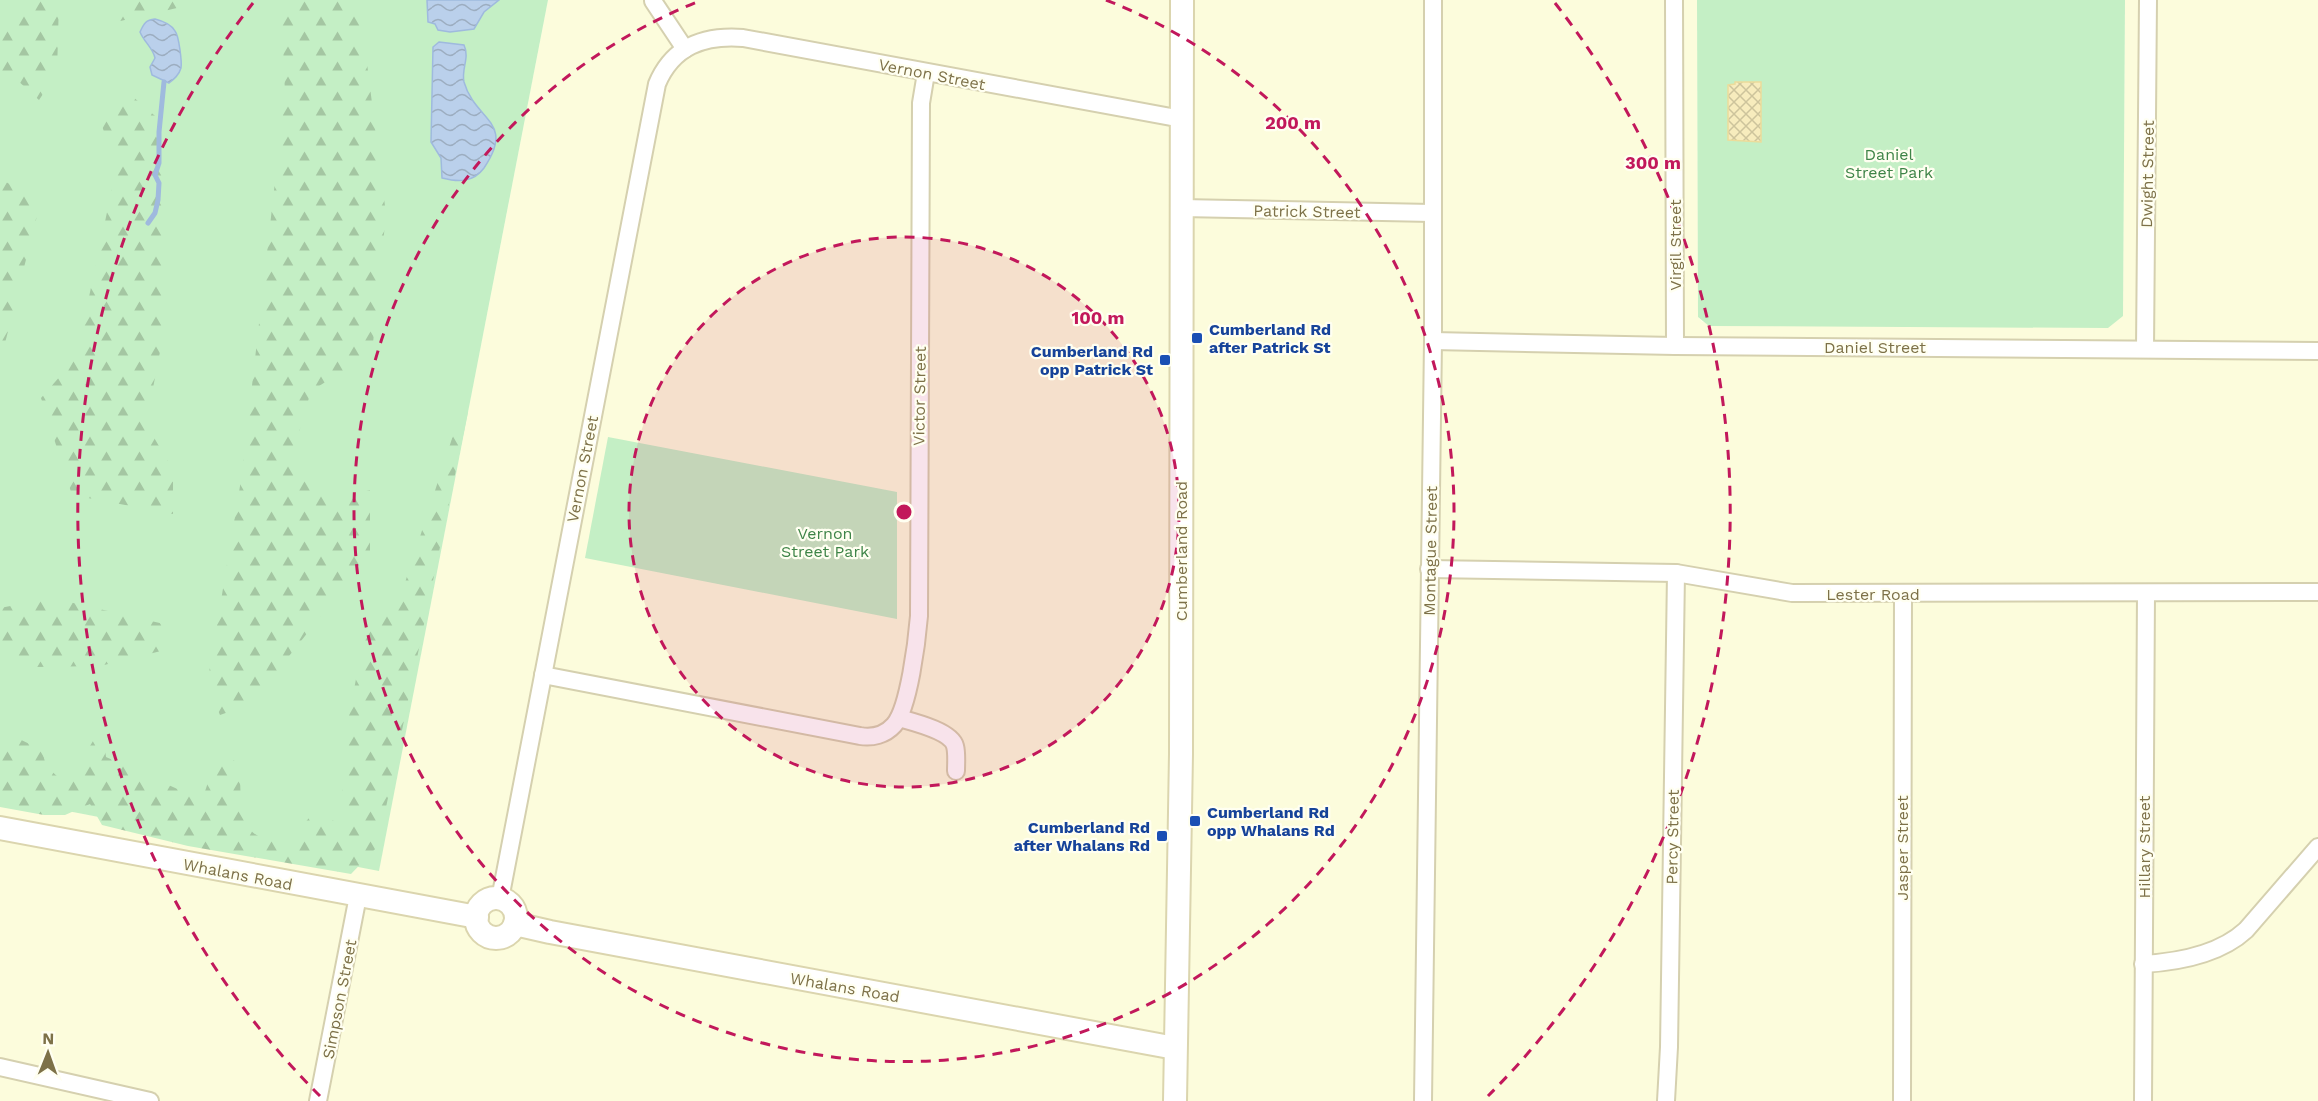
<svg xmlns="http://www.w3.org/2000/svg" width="2318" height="1101" font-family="'Work Sans',sans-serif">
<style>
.residential{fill:#fcfcdc}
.green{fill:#c4efc5}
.forest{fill:url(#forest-firs)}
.water{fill:url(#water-waves);stroke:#9fbade;stroke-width:1.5}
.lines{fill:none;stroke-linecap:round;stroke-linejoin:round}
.stream{stroke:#9fbade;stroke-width:5}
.building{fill:url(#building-cross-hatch);stroke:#ecdc9b;stroke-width:1.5}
.street-casing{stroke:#d5d0af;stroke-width:20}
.secondary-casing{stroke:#dbd5ae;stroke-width:26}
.street{stroke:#fff;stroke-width:16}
.secondary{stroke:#fff;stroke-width:22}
.ring{fill:none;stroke:#c2185b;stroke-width:3;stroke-dasharray:10 8}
.transit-dot{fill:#1a4fb4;stroke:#fffff1;stroke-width:2}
.labels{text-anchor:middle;stroke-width:4.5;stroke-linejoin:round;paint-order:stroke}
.street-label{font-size:16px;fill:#7d7148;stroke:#fffff1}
.park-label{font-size:16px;fill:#3e8447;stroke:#fffff1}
.transit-label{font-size:16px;font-weight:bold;fill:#164399;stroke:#fffff1;text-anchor:start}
.centre{fill:#c2185b;stroke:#fffff1;stroke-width:3}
.ring-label{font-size:18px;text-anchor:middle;font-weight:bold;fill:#c2185b;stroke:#fffff1;stroke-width:4.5;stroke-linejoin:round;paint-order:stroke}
</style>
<defs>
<pattern id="forest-firs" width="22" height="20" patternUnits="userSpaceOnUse" patternTransform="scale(1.5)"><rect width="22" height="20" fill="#c4efc5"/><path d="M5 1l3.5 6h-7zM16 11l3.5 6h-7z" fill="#a4c6a2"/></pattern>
<pattern id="water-waves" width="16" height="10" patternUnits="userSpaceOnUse" patternTransform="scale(1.5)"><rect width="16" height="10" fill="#bad0eb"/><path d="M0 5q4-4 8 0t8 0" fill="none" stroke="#9cadc0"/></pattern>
<pattern id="building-cross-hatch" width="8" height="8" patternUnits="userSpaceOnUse" patternTransform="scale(1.5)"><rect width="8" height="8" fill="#f7ecbd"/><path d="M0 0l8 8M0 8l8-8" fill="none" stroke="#cdc49c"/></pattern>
</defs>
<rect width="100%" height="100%" fill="#feffe9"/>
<polygon class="residential" points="548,0 1697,0 1698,317 1702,322 2123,316 2125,0 2318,0 2318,1101 0,1101 0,798 379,870"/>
<g class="green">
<polygon points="0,0 548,0 379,871 0,798"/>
<polygon points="1697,0 2125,0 2123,316 2108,328 1709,326 1698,317"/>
<polygon points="608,437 897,492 897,619 585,558"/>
</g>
<g class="forest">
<polygon points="12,0 59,0 57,73 39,100 16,79 0,76 0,22 14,15"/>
<polygon points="115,0 190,0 190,5 116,22"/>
<polygon points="281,0 359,0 386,214 372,353 311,391 292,456 300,477 331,501 370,490 370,554 251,704 220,715 207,685 242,474 285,93"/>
<polygon points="124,89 162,122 166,321 146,424 173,470 173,514 72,495 41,398 76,358 116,170 99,116"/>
<polygon points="0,179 41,200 0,363"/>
<path d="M468 412 378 846 351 874 188 846 102 825 90 804 65 815H44L0 807V743L13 736 42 750 46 766 59 778 85 772 87 751 96 736 104 742 106 757 202 800 213 768 225 754 240 765C241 788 236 836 268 839 276 840 285 838 292 838L314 812 345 826 342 798 348 721 364 637 400 598 460 414Z"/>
<polygon points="52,598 164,624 161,651 100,666 35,667 1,654 0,608"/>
</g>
<g class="water">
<polygon points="427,0 499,0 484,12 474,29 450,32 438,30 435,24 428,22"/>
<path d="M155 19C163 21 171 24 175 31 179 36 182 62 181 68 179 75 174 79 169 83L152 75 150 67 155 58C153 48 144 42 140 32 144 23 146 20 155 19Z"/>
<path d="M439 42 464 45C470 58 461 69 464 82 475 121 516 121 484 168 473 183 458 182 442 178L441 158 431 142 433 47Z"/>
</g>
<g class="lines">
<polyline class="stream" points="148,223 155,213 158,200 159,183 155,175 159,163 159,132 164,82"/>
</g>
<polygon class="building" points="1735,82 1761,82 1761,142 1728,140 1728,85 1735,84"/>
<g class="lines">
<defs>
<g id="street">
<polyline points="1674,0 1675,346"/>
<polyline points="653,1 685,49"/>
<polyline points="1181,208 1432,213"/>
<polyline points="1433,341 1675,346 2318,351"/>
<polyline points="2145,349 2148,0"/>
<polyline points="1429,569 1676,573 1792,593 2318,592"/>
<path d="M543 675 860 736C872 738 885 735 894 725 909 708 917 640 919 616L921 103 926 73"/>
<path d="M899 718C913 722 951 731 955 746 957 753 956 763 956 771"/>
<path d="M500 899 657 84C673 46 704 35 743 38L1182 119"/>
<path d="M2143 964C2177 962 2220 954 2246 930L2318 847"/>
<polyline points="0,1067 150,1101"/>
<polyline points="318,1101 358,896"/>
<polyline points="1423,1101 1433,341 1433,0"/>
<polyline points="1666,1101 1669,1047 1676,573"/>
<polyline points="1902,1101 1903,594"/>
<polyline points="2143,1101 2146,593"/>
</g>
<g id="secondary">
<polyline points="0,828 477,917"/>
<circle cx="496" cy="918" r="20"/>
<polyline points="515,924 550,932 1175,1048"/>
<polyline points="1175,1101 1181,754 1182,0"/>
</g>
</defs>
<use href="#street" class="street-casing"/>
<use href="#secondary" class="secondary-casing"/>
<use href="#street" class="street"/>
<use href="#secondary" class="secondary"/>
</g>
<circle cx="904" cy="512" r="275" fill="#c2185b" fill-opacity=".12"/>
<g class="ring">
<circle cx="904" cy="512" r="275"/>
<path d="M1106 0A550 550 0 1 1 702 0"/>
<path d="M320 1096A826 826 0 0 1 253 3M1555 3A826 826 0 0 1 1488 1096"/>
</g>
<g class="transit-dot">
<rect x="1191" y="332" width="12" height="12" rx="3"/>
<rect x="1159" y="354" width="12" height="12" rx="3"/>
<rect x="1189" y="815" width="12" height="12" rx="3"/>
<rect x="1156" y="830" width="12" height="12" rx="3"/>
</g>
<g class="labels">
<g class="street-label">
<text transform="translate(932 74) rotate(11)" y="6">Vernon Street</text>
<text transform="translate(2147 174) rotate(-89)" y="6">Dwight Street</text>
<text transform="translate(1307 211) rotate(1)" y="6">Patrick Street</text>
<text transform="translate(1675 245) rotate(-90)" y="6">Virgil Street</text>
<text x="1875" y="353">Daniel Street</text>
<text transform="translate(919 396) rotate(-89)" y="6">Victor Street</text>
<text transform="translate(582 469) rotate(-79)" y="6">Vernon Street</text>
<text transform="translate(1181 551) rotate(-90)" y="6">Cumberland Road</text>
<text transform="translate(1430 551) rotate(-89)" y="6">Montague Street</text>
<text x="1873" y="600">Lester Road</text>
<text transform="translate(1672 837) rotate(-89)" y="6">Percy Street</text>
<text transform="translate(2144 847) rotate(-90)" y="6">Hillary Street</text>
<text transform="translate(1902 848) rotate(-90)" y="6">Jasper Street</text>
<text transform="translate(238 874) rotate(11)" y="6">Whalans Road</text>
<text transform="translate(845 987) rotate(10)" y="6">Whalans Road</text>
<text transform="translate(339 999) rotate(-79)" y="6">Simpson Street</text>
</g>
<g class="park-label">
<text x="1889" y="160">Daniel<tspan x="1889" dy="18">Street Park</tspan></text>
<text x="825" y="539">Vernon<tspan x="825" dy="18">Street Park</tspan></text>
</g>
<g class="transit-label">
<text x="1209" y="335">Cumberland Rd<tspan x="1209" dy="18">after Patrick St</tspan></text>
<text x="1153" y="357" text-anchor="end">Cumberland Rd<tspan x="1153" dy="18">opp Patrick St</tspan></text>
<text x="1207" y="818">Cumberland Rd<tspan x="1207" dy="18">opp Whalans Rd</tspan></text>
<text x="1150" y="833" text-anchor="end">Cumberland Rd<tspan x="1150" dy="18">after Whalans Rd</tspan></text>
</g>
</g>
<circle cx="904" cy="512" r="9" class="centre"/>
<g class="ring-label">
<text x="1293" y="129">200 m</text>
<text x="1653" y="169">300 m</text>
<text x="1098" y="324">100 m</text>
</g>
<g transform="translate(48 1053) rotate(1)" stroke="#fffff1" stroke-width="4.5" paint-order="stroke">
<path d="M0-4.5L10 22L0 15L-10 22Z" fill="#7d7148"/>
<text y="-9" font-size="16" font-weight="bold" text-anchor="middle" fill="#7d7148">N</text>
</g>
</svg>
